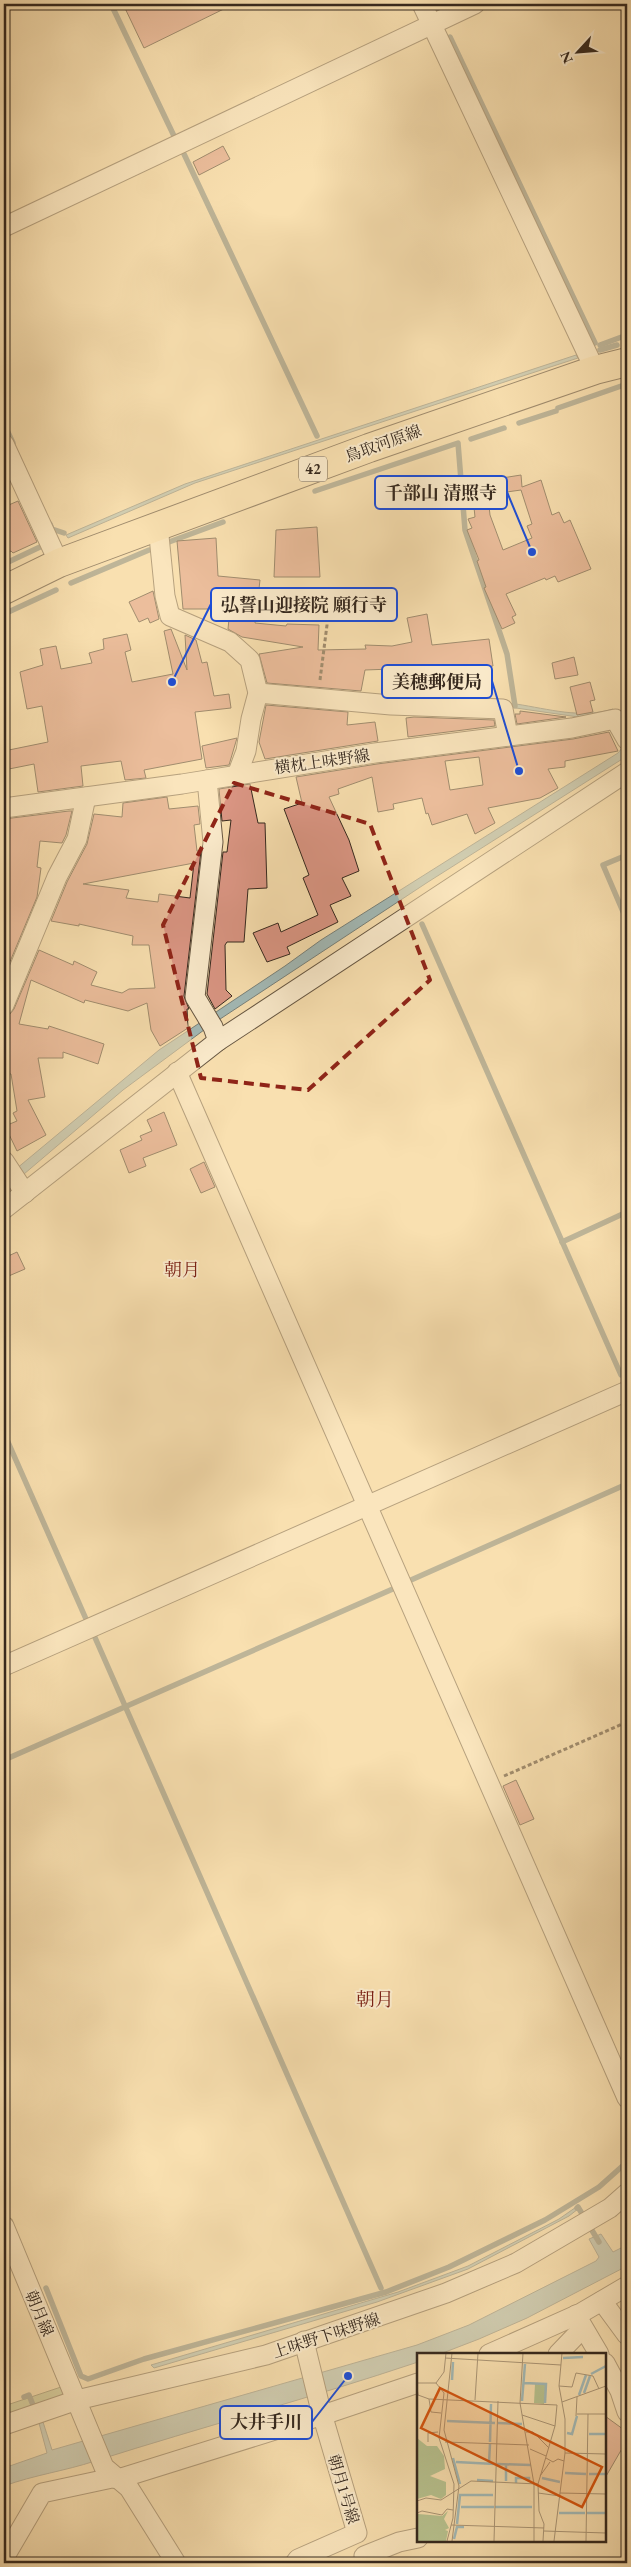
<svg xmlns="http://www.w3.org/2000/svg" width="631" height="2567" font-family="'EB Garamond','Noto Serif JP',serif">
<style>
.green{fill:#b8c390;stroke:#767657}
.water{fill:#a3bab7;stroke:#77807a}
.lines{fill:none;stroke-linecap:round;stroke-linejoin:round}
.stream{stroke:#77807a;stroke-width:5.5}
.building{fill:#db9684;stroke:#35281e;fill-rule:evenodd}
.street-casing{stroke:#665642;stroke-width:21}
.primary-casing{stroke:#35281e;stroke-width:30}
.path{stroke:#35281e;stroke-width:3;stroke-dasharray:4 2.5;stroke-linecap:butt}
.street{stroke:#fbebcc;stroke-width:19}
.primary{stroke:#f9e0b0;stroke-width:28}
.marked{fill:none;stroke:#8f2418;stroke-width:4;stroke-dasharray:10 6;stroke-linejoin:round}
.labels{text-anchor:middle;stroke-width:4;stroke-linejoin:round;paint-order:stroke}
.shield{fill:#fbebcc;stroke:#706252;stroke-width:1}
.shield-label{font-size:15px;font-weight:bold;fill:#35281e}
.street-label{font-size:16px;fill:#35281e;stroke:#fbebcc}
.neighbourhood-label{font-size:18px;fill:#7a1f14;stroke:#fbebcc}
.quarter-label{font-size:19px;fill:#7a1f14;stroke:#fbebcc}
.inset-river{fill:none;stroke:#a3bab7;stroke-width:2.5}
.inset-road{fill:none;stroke:#ab9676;stroke-width:1}
.view{fill:#d6540e;fill-opacity:0.15;stroke:#d6540e;stroke-width:2.5}
.inset-edge{fill:none;stroke:#35281e;stroke-width:2.5}
.leader{fill:none;stroke:#1d4ed8;stroke-width:2}
.callout-dot{fill:#1d4ed8;stroke:#fbebcc;stroke-width:2}
.callout{fill:#fbebcc;stroke:#1d4ed8;stroke-width:2}
.callout-label{font-size:18px;text-anchor:middle;font-weight:bold;fill:#35281e}
</style>
<rect width="100%" height="100%" fill="#f9e0b0"/>
<filter id="stains"><feTurbulence type="fractalNoise" baseFrequency=".004" numOctaves="4"/><feColorMatrix values="0 0 0 0 .2 0 0 0 0 .09 0 0 0 0 .02 0 0 0 .5 -.17"/></filter>
<radialGradient id="worn" r=".72"><stop offset=".6" stop-color="#630" stop-opacity="0"/><stop offset="1" stop-color="#630" stop-opacity=".3"/></radialGradient>
<polygon class="green" points="64,2386 66,2394 4,2419 4,2406"/>
<g class="water">
<polygon points="576,355 578,358 195,483 68,538 66,535 185,484"/>
<path d="M516 704C549 709 581 719 613 709L614 712 585 718 516 708Z"/>
<polygon points="622,748 627,756 428,882 208,1027 123,1090 4,1191 4,1179 159,1050 285,966 321,940 618,753"/>
<polygon points="579,2205 582,2211 578,2209 569,2216 468,2269 377,2302 154,2368 151,2365 398,2292 468,2266 559,2219"/>
<path d="M601 2234 613 2252 627 2245V2266L527 2318 479 2339 440 2354H418V2362C311 2398 202 2427 95 2461 65 2471 34 2475 4 2486V2468L47 2453 39 2423 43 2422 52 2450 417 2345 469 2325 596 2261 599 2257 589 2239Z"/>
</g>
<g class="lines">
<g class="stream">
<polyline points="111,4 174,136"/>
<polyline points="433,4 436,10"/>
<polyline points="450,37 595,343"/>
<polyline points="184,154 317,436"/>
<polyline points="600,345 627,335"/>
<polyline points="600,350 617,345"/>
<polyline points="558,408 627,384"/>
<polyline points="519,423 556,411"/>
<polyline points="4,424 13,443"/>
<polyline points="471,439 504,428"/>
<polyline points="315,491 458,443 465,530 507,654 515,706"/>
<polyline points="50,524 52,529 64,533"/>
<polyline points="169,542 223,522"/>
<polyline points="4,564 40,547"/>
<polyline points="71,583 149,550"/>
<polyline points="4,614 56,590"/>
<polyline points="627,855 603,865 627,921"/>
<polyline points="422,924 621,1375"/>
<polyline points="562,1242 627,1212"/>
<polyline points="4,1433 86,1619"/>
<polyline points="411,1580 627,1484"/>
<polyline points="93,1633 381,2288"/>
<polyline points="4,1760 395,1588"/>
<polyline points="577,2208 578,2207 599,2242"/>
<polyline points="46,2288 81,2376 88,2379 144,2359 386,2292 449,2267 545,2220 599,2187 627,2162"/>
<polyline points="24,2397 29,2395 35,2410"/>
</g>
</g>
<g class="building">
<polygon points="123,4 234,4 144,48"/>
<polygon points="223,146 230,159 199,175 193,162"/>
<polygon points="521,475 522,487 541,480 552,515 559,512 564,523 570,520 591,569 558,582 555,576 546,580 545,578 506,594 516,615 512,617 515,623 502,629 484,588 486,587 477,561 479,560 467,530 472,528 468,519 475,517 473,498 488,497 490,515 503,550 532,538 527,526 532,524 521,490 485,495 483,481"/>
<polygon points="18,501 37,542 13,553 11,551 4,554 4,507"/>
<polygon points="317,527 320,577 274,577 276,530"/>
<polygon points="216,538 218,576 260,580 255,623 286,626 287,624 319,625 318,650 366,649 365,645 392,646 412,642 407,618 427,614 432,645 489,639 493,666 476,668 477,682 436,687 435,695 389,694 392,669 365,670 361,691 267,683 259,654 303,647 242,637 228,629 230,609 183,609 177,541"/>
<polygon points="153,591 159,619 150,623 148,618 139,622 129,602"/>
<polygon points="171,629 187,670 185,635 196,640 202,663 207,662 214,696 229,694 231,708 195,712 202,759 144,770 146,778 125,780 121,761 81,766 83,786 38,792 34,764 4,770 4,751 48,742 42,706 27,709 20,672 43,665 40,649 56,646 61,669 92,663 89,653 104,649 103,639 127,634 131,650 125,652 132,682 173,674 164,631"/>
<polygon points="574,657 578,675 555,679 552,663"/>
<polygon points="590,682 595,700 590,701 593,712 577,715 570,687"/>
<polygon points="266,705 348,712 347,725 375,722 378,741 265,759 259,742"/>
<polygon points="520,711 566,717 517,724 515,714 520,714"/>
<polygon points="414,717 494,720 495,726 408,737 406,718"/>
<path d="M609 732 618 751 565 761V767L548 769 558 788 540 798 488 808 495 823 475 834 467 814 432 825 428 813 426 814 422 798 393 804 394 809 378 812 372 777 338 789 339 794 329 797 349 840 359 871 342 878 351 896 330 905 338 922 287 947 290 954 267 962 253 933 278 923 281 932 318 915 303 878 309 875 284 809 302 803 296 777 377 764 573 739ZM479 757 483 785 450 790 445 761Z"/>
<polygon points="237,738 229,765 206,768 202,746"/>
<polygon points="250,784 258,823 265,823 267,888 248,889 244,942 227,942 225,945 226,990 232,996 215,1009 207,994 223,852 227,852 231,820 222,821 219,789"/>
<path d="M167 797 169 809 198 806 200 824 194 825 197 851H201L184 996 189 1009H187L188 1028 160 1046 151 1030 147 1003 128 1011 85 1000 84 1003 31 980 19 1024 48 1029 49 1026 104 1044 98 1064 63 1052V1058H38L45 1097 28 1100 46 1135 17 1151 5 1126 17 1121 13 1113 17 1111 11 1074 4 1073V1016L10 1014 14 1009 39 950 73 965 74 961 97 972 91 985 122 993 129 989 155 988 149 945H132L133 936 79 924V926L51 921 67 882 87 844 94 814 122 817 123 803ZM194 863 190 898 159 894 158 902 126 898 129 890 83 884Z"/>
<polygon points="69,811 72,811 66,835 62,843 40,841 37,867 41,868 37,897 4,976 4,819"/>
<polygon points="164,1112 177,1145 143,1158 146,1166 129,1173 120,1150 142,1140 140,1136 152,1131 147,1120"/>
<polygon points="204,1162 215,1187 201,1193 190,1169"/>
<polygon points="17,1252 25,1269 4,1278 4,1258"/>
<polygon points="516,1780 534,1819 520,1825 503,1786"/>
<polygon points="605,2416 627,2432 627,2440 605,2478"/>
</g>
<g class="lines">
<defs>
<g id="street">
<polyline points="422,4 595,370"/>
<polyline points="4,227 475,4"/>
<polyline points="4,444 59,563"/>
<polyline points="158,526 165,596 170,616 230,642 250,660 258,693 251,719 246,751 237,775"/>
<polyline points="258,693 391,705 503,709 508,736"/>
<polyline points="207,780 213,842 195,997 213,1027 218,1041"/>
<polyline points="4,808 182,784 375,753 572,728 615,719 627,740"/>
<polyline points="4,1005 57,877 77,839 86,797"/>
<polyline points="177,1072 627,2098"/>
<polyline points="4,1161 25,1193"/>
<polyline points="4,1209 218,1041 627,772"/>
<polyline points="4,1666 627,1391"/>
<polyline points="4,2226 104,2467 129,2488 176,2563"/>
<polyline points="602,2301 627,2335"/>
<polyline points="576,2315 599,2354"/>
<polyline points="489,2354 581,2313 627,2286"/>
<polyline points="558,2354 583,2328"/>
<polyline points="605,2363 620,2391 627,2412"/>
<polyline points="4,2425 77,2400 266,2355 446,2293 516,2263 610,2208 627,2193"/>
<polyline points="364,2556 399,2542 418,2538"/>
<polyline points="4,2558 42,2493 112,2478 118,2479 323,2415 418,2383"/>
<polyline points="295,2563 298,2559 357,2533 320,2407 304,2341"/>
</g>
<polyline id="primary" points="4,590 59,563 369,448 595,370 627,362"/>
</defs>
<use href="#street" class="street-casing"/>
<use href="#primary" class="primary-casing"/>
<g class="path">
<polyline points="320,680 327,625 327,602"/>
<polyline points="504,1776 627,1722"/>
</g>
<use href="#street" class="street"/>
<use href="#primary" class="primary"/>
</g>
<path d="M0 0H631V2567H0ZM234 783 370 824 430 980 308 1090 201 1078 163 925Z" fill="#f9e0b0" fill-opacity=".55" fill-rule="evenodd"/>
<path class="marked" d="M234 783 370 824 430 980 308 1090 201 1078 163 925Z"/>
<g class="labels">
<rect class="shield" x="299" y="456.5" width="28" height="25" rx="4"/>
<g class="shield-label">
<text x="313" y="474">42</text>
</g>
<g class="street-label">
<text transform="translate(383 443) rotate(-20)" y="6">鳥取河原線</text>
<text transform="translate(322 761) rotate(-8)" y="6">横枕上味野線</text>
<text transform="translate(40 2313) rotate(67)" y="6">朝月線</text>
<text transform="translate(326 2335) rotate(-18)" y="6">上味野下味野線</text>
<text transform="translate(344 2489) rotate(73)" y="6">朝月1号線</text>
</g>
<g class="neighbourhood-label">
<text x="182" y="1276">朝月</text>
</g>
<g class="quarter-label">
<text x="375" y="2006">朝月</text>
</g>
</g>
<g transform="translate(417 2353)">
<rect width="189" height="189" fill="#f9e0b0"/>
<path d="M118 31H129L127 51 117 50ZM0 85 10 93H20L27 103 28 116 13 123 29 129V142L24 146 14 142 0 146ZM31 158 27 166 32 175 28 177 31 178 29 188H0L1 161 25 163Z" fill="#b8c390"/>
<path class="inset-river" d="M146 5 166 4M174 21 189 13M35 27 36 9M107 30 129 31 128 50M167 40 173 23M162 42 169 22M105 48 108 11M30 68 78 70M81 70 105 71M150 80 155 81 160 63M172 81H189M73 89 74 51M36 105 43 131M39 109 78 111M72 110 73 91M80 111 114 112M148 120 169 121M172 121H189M125 125 143 129M60 127 76 128M89 128V112M99 130V125H112V129M44 154H77M78 154H115M142 160H168M170 160H189M40 171 43 142H76M37 186 40 174H47"/>
<path class="inset-road" d="M106 0 103 50 117 131V188M28 5 144 12M0 30H19L27 40 22 85 37 131 36 165 30 188M19 30 27 19 29 0M142 33 155 34 159 20 176 23 182 36M0 34 1 42 12 46M58 47 61 0M145 49 189 33M24 60 14 59 12 46 140 52M160 61H189M105 62 138 73M159 63 160 44M109 79H116L132 95M11 89V80L21 79M28 89 112 92M113 96 129 103M148 100 189 101M129 105 136 109 141 106 147 108M123 123 133 109M121 131 122 158 127 171 126 188M121 140 143 143M143 140 189 141M0 148 9 145 24 147 54 128 121 131 138 73 140 52M0 160 5 158 25 162 30 156 36 157M34 172 127 175M127 178 189 180M35 188 42 133 27 77 35 0M77 188 81 48M137 188 148 100V66L142 33 145 0M169 188 171 61"/>
<path class="view" d="M23 35 185 114 165 154 4 75Z"/>
<rect width="189" height="189" class="inset-edge"/>
</g>
<path class="leader" d="M532 552L507 492M172 682L211 604M519 771L492 681M348 2376L312 2422"/>
<g class="callout-dot">
<circle cx="532" cy="552" r="5"/>
<circle cx="172" cy="682" r="5"/>
<circle cx="519" cy="771" r="5"/>
<circle cx="348" cy="2376" r="5"/>
</g>
<g class="callout">
<rect x="375" y="476" width="132" height="33" rx="5"/>
<rect x="211" y="588" width="186" height="33" rx="5"/>
<rect x="382" y="665" width="110" height="33" rx="5"/>
<rect x="220" y="2406" width="92" height="33" rx="5"/>
</g>
<g class="callout-label">
<text x="441" y="499">千部山 清照寺</text>
<text x="304" y="611">弘誓山迎接院 願行寺</text>
<text x="437" y="688">美穂郵便局</text>
<text x="266" y="2428">大井手川</text>
</g>
<rect width="631" height="2567" fill="none" stroke="#f9e0b0" stroke-width="20"/>
<rect x="5" y="5" width="621" height="2557" fill="none" stroke="#35281e" stroke-width="2.5"/>
<rect x="10" y="10" width="611" height="2547" fill="none" stroke="#35281e"/>
<g transform="translate(578 52) rotate(244)" stroke="#fbebcc" stroke-width="4" paint-order="stroke">
<path d="M0-4L9 19L0 12L-9 19Z" fill="#35281e"/>
<text y="-8" font-size="14" font-weight="bold" text-anchor="middle" fill="#35281e">N</text>
</g>
<rect width="100%" height="100%" filter="url(#stains)"/>
<rect width="100%" height="100%" fill="url(#worn)"/>
</svg>
